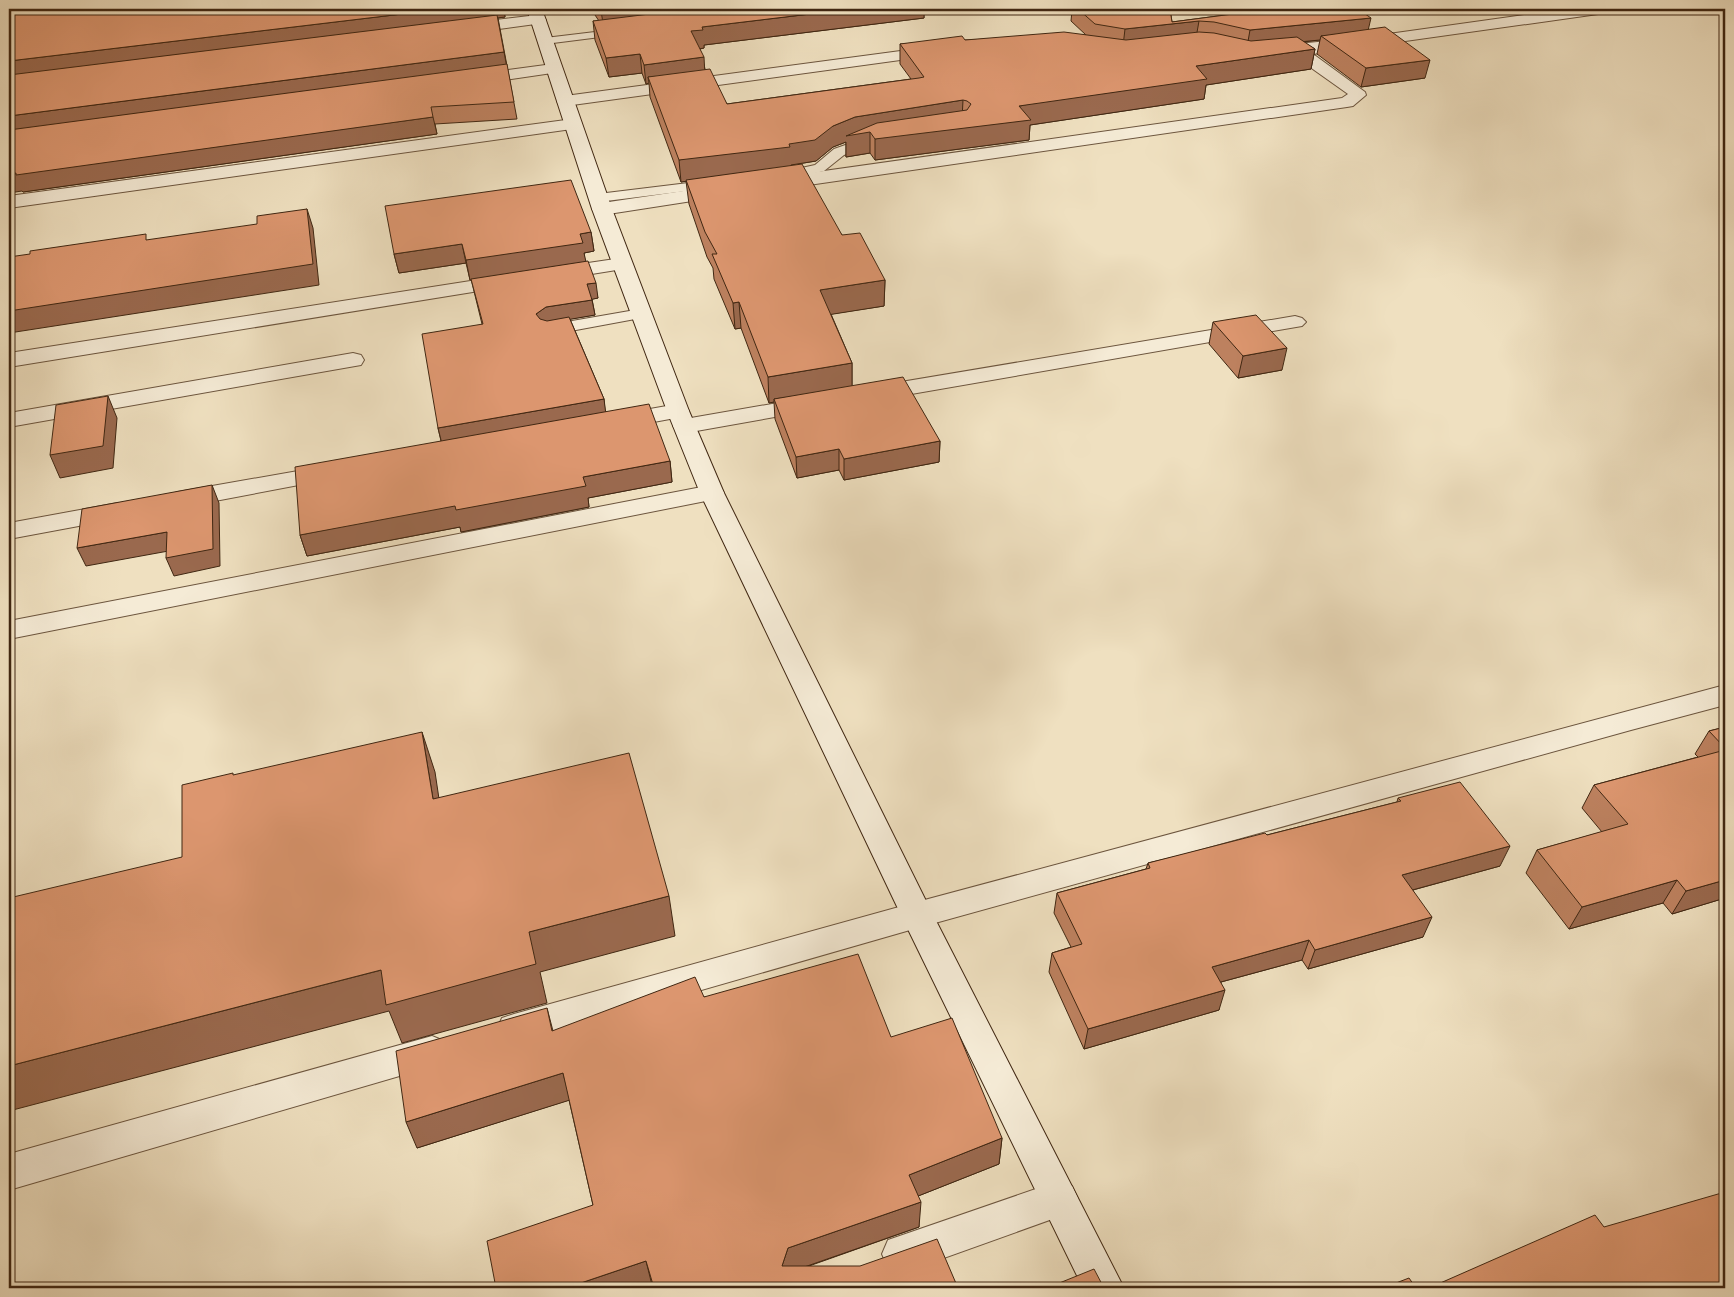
<svg xmlns="http://www.w3.org/2000/svg" width="1734" height="1297" font-family="'IM FELL Double Pica',serif">
<style>
.lines{fill:none;stroke-linecap:round;stroke-linejoin:round}
.lane-casing{stroke:#6c553e;stroke-width:2}
.street-casing{stroke:#6c553e;stroke-width:2}
.secondary-casing{stroke:#402712;stroke-width:2}
.path{stroke:#402712;stroke-width:2;stroke-dasharray:2.5 1;stroke-linecap:butt}
.lane{fill:#f5ebd6;fill-rule:evenodd}
.street{fill:#f5ebd6;fill-rule:evenodd}
.secondary{fill:#f5ebd6;fill-rule:evenodd}
.wall{fill:#bd815f;stroke:#402712}
.shaded-wall{fill:#9a694e;stroke:#402712}
.building{fill:#dc966f;stroke:#402712}
</style>
<rect width="100%" height="100%" fill="#efe0c0"/>
<filter id="stains"><feTurbulence type="fractalNoise" baseFrequency=".004" numOctaves="4"/><feColorMatrix values="0 0 0 0 .2 0 0 0 0 .09 0 0 0 0 .02 0 0 0 .5 -.17"/></filter>
<radialGradient id="worn" r=".72"><stop offset=".6" stop-color="#630" stop-opacity="0"/><stop offset="1" stop-color="#630" stop-opacity=".3"/></radialGradient>
<g class="lines">
<defs>
<g id="lane">
<polygon points="620,29 624,30 626,32 624,34 545,44 539,41 545,38"/>
<polygon points="871,136 876,137 877,140 876,143 844,155 824,171 779,181 772,177 774,174 815,165 834,149"/>
<polygon points="713,180 718,181 720,184 718,187 598,202 591,198 598,194"/>
<polygon points="641,309 646,311 649,314 646,317 549,335 544,333 541,330 544,327 549,325"/>
</g>
<g id="street">
<polygon points="1568,9 1606,9 1603,12 1598,14 1313,54 1365,92 1366,95 1353,106 1347,107 774,190 767,188 765,184 767,180 774,178 1342,98 1348,94 1293,55 1269,54 1267,51 1269,48 1275,46 1360,38"/>
<polygon points="538,15 543,17 546,20 543,23 462,34 457,32 454,29 457,26 462,24"/>
<polygon points="938,46 944,48 946,51 944,54 565,106 559,105 557,101 559,97 565,96"/>
<polygon points="553,64 559,66 561,69 559,72 471,85 465,84 463,80 465,76 471,75"/>
<polygon points="573,119 579,120 582,124 579,128 9,208 9,196"/>
<polygon points="724,185 731,187 733,191 731,195 602,215 595,213 592,209 595,205 602,203"/>
<polygon points="622,258 629,260 632,264 629,268 554,280 547,278 544,274 547,270 554,268"/>
<polygon points="509,275 516,277 519,281 516,285 9,367 9,353"/>
<polygon points="1295,316 1302,318 1306,322 1302,326 871,401 863,399 860,394 863,389 871,387"/>
<polygon points="353,353 361,355 364,360 361,365 9,427 9,413"/>
<polygon points="812,397 820,399 823,404 820,409 685,433 677,431 673,426 677,421 685,419"/>
<polygon points="678,404 686,406 689,411 686,416 616,429 608,427 604,422 608,417 616,415"/>
<polygon points="332,465 341,467 344,472 341,477 178,508 169,505 166,500 169,495 178,492"/>
<polygon points="712,485 721,488 724,493 721,498 9,639 9,621"/>
<polygon points="118,503 127,505 130,511 127,517 9,539 9,523"/>
<polygon points="1725,685 1725,705 1631,730 917,928 514,1044 502,1040 497,1029 502,1018 514,1014 917,902"/>
<polygon points="432,1036 444,1041 450,1052 444,1063 9,1190 9,1154"/>
<polygon points="1059,1181 1072,1186 1078,1199 1072,1212 902,1273 888,1268 882,1254 888,1240"/>
</g>
<polygon id="secondary" points="527,9 542,9 612,209 689,411 724,493 930,909 1124,1288 1083,1288 901,915 700,493 667,411 592,209"/>
</defs>
<use href="#lane" class="lane-casing"/>
<use href="#street" class="street-casing"/>
<use href="#secondary" class="secondary-casing"/>
<polyline class="path" points="1236,9 1244,14"/>
<use href="#lane" class="lane"/>
<use href="#street" class="street"/>
<use href="#secondary" class="secondary"/>
</g>
<g class="wall">
<polygon points="9,9 504,9 505,17 498,18 517,119 435,124 437,134 23,192"/>
<polygon points="591,9 924,9 924,18 704,45 704,48 700,49 705,69 727,104 911,79 900,64 900,44 965,40 1086,35 1071,21 1072,10 1071,9 1170,9 1172,22 1271,9 1368,29 1425,78 1361,87 1317,54 1320,40 1303,42 1315,49 1311,69 1206,85 1204,99 1030,125 1029,140 875,160 870,153 846,157 846,142 833,147 816,161 791,165 842,235 885,280 884,306 831,314 852,363 852,386 940,441 939,462 844,480 839,470 797,478 775,419 774,402 769,403 741,328 735,329 714,279 713,268 707,257 689,204 686,181 681,182 650,97 649,83 646,84 642,73 609,77 595,40 593,21 599,21"/>
<polygon points="591,232 594,251 584,253 585,261 598,298 592,299 595,315 570,319 604,399 605,411 670,461 672,482 588,498 589,507 461,532 460,527 307,556 300,535 441,441 438,428 482,324 471,279 470,280 466,263 399,273 394,254"/>
<polygon points="1213,322 1282,370 1238,378 1209,344"/>
<polygon points="1725,727 1725,898 1672,914 1663,903 1569,929 1526,873 1537,850 1602,832 1582,808 1594,785 1698,757 1695,754 1709,731"/>
<polygon points="1398,798 1500,866 1413,890 1423,937 1308,969 1302,960 1221,982 1219,1010 1084,1049 1049,972 1052,953 1071,947 1054,913 1057,893 1146,869 1148,863 1267,835 1397,802"/>
<polygon points="704,997 891,1037 1002,1138 999,1164 918,1196 919,1227 809,1266 958,1288 653,1288 652,1285 593,1205 569,1100 417,1148 547,1008 553,1031"/>
</g>
<g class="shaded-wall">
<polygon points="444,9 504,9 505,17 9,78 9,61"/>
<polygon points="617,9 746,9 604,29 601,11"/>
<polygon points="852,9 924,9 924,18 704,45 704,48 693,50 691,31 702,27"/>
<polygon points="1371,18 1367,35 1321,36 1320,40 1247,47 1250,30"/>
<polygon points="1199,21 1196,38 1123,46 1125,29"/>
<polygon points="1315,49 1311,69 1206,85 1204,99 1030,125 1029,140 875,160 875,139 1196,66"/>
<polygon points="504,52 507,68 9,134 9,116"/>
<polygon points="640,54 642,73 609,77 606,58"/>
<polygon points="704,57 705,76 648,77 649,83 646,84 644,65"/>
<polygon points="1430,60 1425,78 1361,87 1366,68"/>
<polygon points="963,100 962,120 870,132 870,153 846,157 846,142 833,147 816,161 791,165 791,168 681,182 679,160 833,126 855,117"/>
<polygon points="433,117 437,134 23,192 22,191 9,193 9,174"/>
<polygon points="307,209 313,228 319,285 9,333 9,311"/>
<polygon points="591,232 594,251 584,253 586,262 470,280 466,260 580,234"/>
<polygon points="462,244 466,263 399,273 394,254"/>
<polygon points="885,280 884,306 821,316 820,290"/>
<polygon points="596,283 598,298 589,300 587,284"/>
<polygon points="592,300 595,315 549,323 539,330 536,314 546,307"/>
<polygon points="739,302 741,328 735,329 733,303"/>
<polygon points="1287,348 1282,370 1238,378 1243,356"/>
<polygon points="852,363 852,389 774,399 774,402 769,403 768,377"/>
<polygon points="108,396 117,418 113,468 60,478 50,455"/>
<polygon points="604,399 606,415 442,444 438,428"/>
<polygon points="940,441 939,462 844,480 844,459"/>
<polygon points="839,449 839,470 797,478 796,457"/>
<polygon points="670,461 672,482 588,498 589,507 461,532 460,527 307,556 300,535 583,477"/>
<polygon points="212,485 219,503 220,566 174,576 166,558"/>
<polygon points="167,532 174,550 86,566 77,548"/>
<polygon points="422,732 435,772 445,839 433,799"/>
<polygon points="1510,846 1500,866 1394,895 1402,875"/>
<polygon points="1677,880 1663,903 1569,929 1582,907"/>
<polygon points="1725,880 1725,898 1672,914 1686,891"/>
<polygon points="669,896 675,936 540,972 547,1003 402,1043 389,1011 9,1111 9,1066"/>
<polygon points="1432,917 1423,937 1308,969 1315,950"/>
<polygon points="1309,940 1302,960 1206,986 1212,967"/>
<polygon points="1225,990 1219,1010 1084,1049 1088,1029"/>
<polygon points="563,1073 570,1100 417,1148 406,1122"/>
<polygon points="1002,1138 999,1164 908,1200 909,1175"/>
<polygon points="921,1202 919,1227 790,1272 782,1266 788,1248"/>
<polygon points="646,1261 652,1285 642,1288 566,1288"/>
<polygon points="1725,1283 1725,1288 1705,1288"/>
</g>
<g class="building">
<polygon points="9,9 444,9 9,61"/>
<polygon points="600,9 617,9 601,11"/>
<polygon points="690,9 852,9 702,27 703,30 691,31 704,57 644,65 640,54 606,58 593,21"/>
<polygon points="1078,9 1170,9 1172,22 1271,9 1358,9 1371,18 1250,30 1214,22 1199,21 1125,29 1095,24"/>
<polygon points="497,15 504,52 9,116 9,75"/>
<polygon points="1385,27 1430,60 1366,68 1321,36"/>
<polygon points="1064,32 1126,40 1199,32 1214,33 1251,41 1297,37 1315,49 1196,66 1207,79 1019,106 1031,120 875,139 870,132 846,136 877,123 967,110 971,104 967,101 963,100 855,117 833,126 815,140 789,144 790,147 679,160 648,77 710,69 727,104 919,78 924,77 900,44 962,36 965,40"/>
<polygon points="507,64 514,102 431,107 433,117 16,175 16,173 9,174 9,130"/>
<polygon points="802,164 842,235 860,233 885,280 820,290 852,363 768,377 739,302 733,303 712,254 717,254 705,232 686,180"/>
<polygon points="571,180 591,232 580,234 583,243 466,260 462,244 394,254 385,206"/>
<polygon points="307,209 313,264 9,311 9,257 30,254 30,251 146,234 146,240 257,224 257,216"/>
<polygon points="588,261 596,283 587,284 592,300 546,307 536,314 540,319 547,321 569,317 604,399 438,428 422,334 483,324 471,279"/>
<polygon points="1256,315 1287,348 1243,356 1213,322"/>
<polygon points="903,377 940,441 844,459 839,449 796,457 774,399"/>
<polygon points="108,396 103,446 50,455 56,405"/>
<polygon points="649,404 670,461 583,477 586,486 456,510 455,506 300,535 295,467"/>
<polygon points="212,485 213,549 166,558 167,532 77,548 82,509"/>
<polygon points="1725,727 1725,748 1709,731"/>
<polygon points="422,732 433,799 629,753 669,896 529,932 536,964 386,1005 381,970 9,1066 9,898 182,857 182,785 233,773 233,775"/>
<polygon points="1725,750 1725,880 1686,891 1677,880 1582,907 1537,850 1628,824 1594,785"/>
<polygon points="1460,782 1510,846 1402,875 1432,917 1315,950 1309,940 1212,967 1225,990 1088,1029 1052,953 1082,944 1057,893 1150,868 1148,863 1265,833 1267,835 1401,801 1398,798"/>
<polygon points="858,954 891,1037 952,1018 1002,1138 909,1175 921,1202 788,1248 782,1266 860,1266 937,1239 958,1288 654,1288 646,1261 566,1288 496,1288 487,1241 593,1205 563,1073 406,1122 396,1051 547,1008 552,1031 695,977 704,997"/>
<polygon points="1725,1192 1725,1283 1705,1288 1429,1288 1595,1215 1604,1227"/>
<polygon points="1094,1269 1104,1288 1047,1288"/>
<polygon points="1409,1278 1416,1288 1383,1288"/>
</g>
<rect width="1734" height="1297" fill="none" stroke="#efe0c0" stroke-width="30"/>
<rect x="10" y="10" width="1714" height="1277" fill="none" stroke="#402712" stroke-width="2.5"/>
<rect x="15" y="15" width="1704" height="1267" fill="none" stroke="#402712"/>
<rect width="100%" height="100%" filter="url(#stains)"/>
<rect width="100%" height="100%" fill="url(#worn)"/>
</svg>
